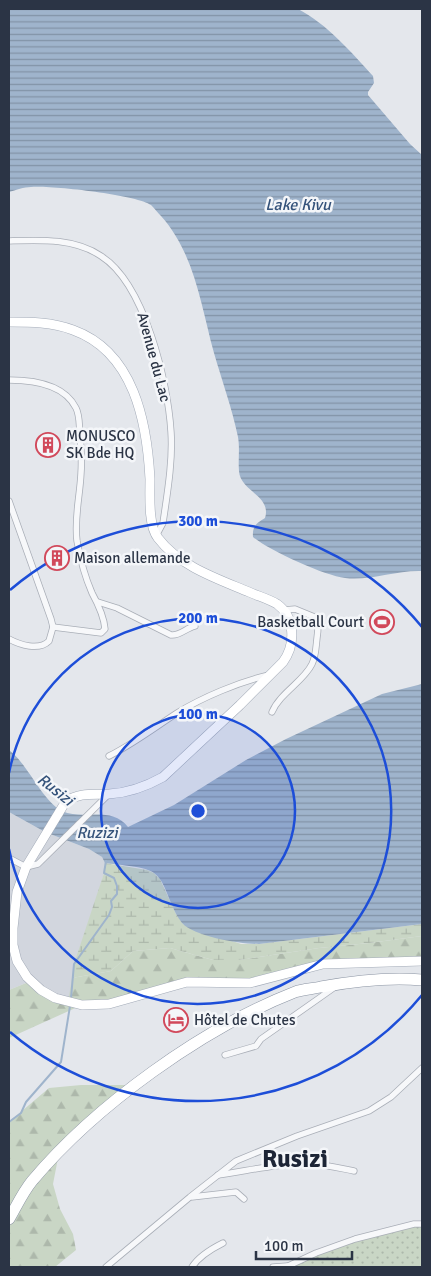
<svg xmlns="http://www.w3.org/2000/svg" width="431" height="1276" font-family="Signika,sans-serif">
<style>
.built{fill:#d2d6de}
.grass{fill:url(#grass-dots)}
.forest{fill:url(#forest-firs)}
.wetland{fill:url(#wetland-marsh)}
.green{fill:#c9d6c5}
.water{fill:url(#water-rules)}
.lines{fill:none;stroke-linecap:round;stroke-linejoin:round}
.stream{stroke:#9fb4cc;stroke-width:2}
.street-casing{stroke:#a9aeb7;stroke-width:7}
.primary-casing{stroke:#a3abb8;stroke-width:10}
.highway-casing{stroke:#8b94a3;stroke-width:12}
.street{stroke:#f7f8fa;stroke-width:5.5}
.primary{stroke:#fff;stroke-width:9}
.highway{stroke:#fff;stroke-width:11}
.ring{fill:none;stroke:#1d4ed8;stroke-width:2.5}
.labels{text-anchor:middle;stroke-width:5;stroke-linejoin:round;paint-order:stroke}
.street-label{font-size:15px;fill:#2b3445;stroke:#f4f6f9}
.poi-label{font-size:15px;fill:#2b3445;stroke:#f4f6f9;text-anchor:start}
.water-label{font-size:16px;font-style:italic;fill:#34527a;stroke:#f4f6f9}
.town-label{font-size:25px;font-weight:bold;fill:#1d2536;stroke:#f4f6f9}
.centre{fill:#1d4ed8;stroke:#f4f6f9;stroke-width:2.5}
.ring-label{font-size:15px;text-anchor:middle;font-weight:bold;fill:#1d4ed8;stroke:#f4f6f9;stroke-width:5;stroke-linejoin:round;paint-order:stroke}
</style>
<defs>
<pattern id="grass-dots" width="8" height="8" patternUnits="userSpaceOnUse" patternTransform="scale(1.25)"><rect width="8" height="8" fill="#c9d6c5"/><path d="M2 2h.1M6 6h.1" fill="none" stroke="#adb8ab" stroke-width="1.8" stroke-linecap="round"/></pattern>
<pattern id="forest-firs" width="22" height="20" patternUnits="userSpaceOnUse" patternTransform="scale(1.25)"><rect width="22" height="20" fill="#c9d6c5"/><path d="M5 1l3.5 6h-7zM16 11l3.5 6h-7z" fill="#adb8ab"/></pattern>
<pattern id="wetland-marsh" width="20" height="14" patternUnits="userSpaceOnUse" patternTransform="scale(1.25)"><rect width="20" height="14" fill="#c9d6c5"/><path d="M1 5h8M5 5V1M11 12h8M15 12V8" fill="none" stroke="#adb8ab"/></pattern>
<pattern id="water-rules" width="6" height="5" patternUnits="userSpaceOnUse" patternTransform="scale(1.25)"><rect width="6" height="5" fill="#9fb4cc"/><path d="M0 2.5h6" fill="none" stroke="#8293a7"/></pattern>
</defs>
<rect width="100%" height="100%" fill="#e4e7ec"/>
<polygon class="built" points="9,812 45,832 89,849 102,857 105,863 104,873 68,1002 31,981 9,990"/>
<polygon class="grass" points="414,1222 422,1222 422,1267 283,1267 356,1237"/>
<g class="forest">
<polygon points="422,936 422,961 346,962 269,978 200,982 109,1004 82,1005 9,1038 9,990 31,981 68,1002 72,978 111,971 133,951 170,948 213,960 239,960 319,948 369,943"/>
<polygon points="81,1085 136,1085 59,1153 53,1184 60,1209 73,1234 76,1250 55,1267 9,1267 9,1122 49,1088"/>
</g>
<polygon class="wetland" points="105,863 147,870 154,873 160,879 176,914 183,924 241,944 259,944 422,924 422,936 369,943 319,948 239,960 213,960 170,948 133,951 111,971 72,978 74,964 104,873"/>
<polygon class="green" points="391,614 394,627 372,631 369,617"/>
<g class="water">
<path d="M9 9H298C327 24 351 52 373 76L374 83 368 92V95L410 144 422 155V571C396 570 370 581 345 578 325 576 268 550 253 537 252 526 257 523 265 518 272 496 240 491 239 471 238 460 240 449 238 437 232 408 222 381 214 353 201 306 195 254 161 216 158 213 154 208 151 205 137 195 50 185 31 187 24 187 16 190 9 192Z"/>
<path d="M422 684V924L259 944C241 944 195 937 182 923 177 917 174 910 171 903 167 894 163 879 154 873 145 866 118 865 105 863L102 857 89 849 45 832 9 812V750C13 753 17 757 20 761 32 775 46 803 62 811 84 821 111 805 128 827L174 805 246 760 286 739 382 694Z"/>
</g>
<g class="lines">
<g class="stream">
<polyline points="71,998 74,964 109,915 112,907 111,901 117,894 117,886 114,878 104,873 106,861"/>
<polyline points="9,1122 21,1113 26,1102 61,1062 70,1006"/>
</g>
<defs>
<g id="street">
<path d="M9 241C40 240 74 238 101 256 145 284 168 382 171 432 173 461 167 495 163 523L156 536"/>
<path d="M9 380C32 380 64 384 76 408 80 416 79 426 80 434 81 447 82 460 81 473 80 496 74 518 77 541 80 558 85 577 92 593 98 604 104 616 105 629L101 633 53 627"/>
<path d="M9 501 51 619 53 627 49 641C39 651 20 645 9 639"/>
<path d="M98 602 117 608 171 635C180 636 186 628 195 626"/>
<path d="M272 712C280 693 304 681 312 664 316 656 316 646 317 638 318 631 319 624 317 618L295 609 284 610"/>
<path d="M109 756C133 744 154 728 177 713 203 697 239 682 269 675"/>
<polyline points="9,858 26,867 38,864 109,794"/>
<polyline points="225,1055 256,1046 261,1039 335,987"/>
<path d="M218 1175C248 1171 278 1163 308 1164 324 1164 339 1168 354 1171"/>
<polyline points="192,1197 236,1192 244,1199"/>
<polyline points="106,1267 190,1197 236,1161 297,1136 369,1111 391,1097 422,1068"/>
<path d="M192 1267C199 1256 211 1249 223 1243"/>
<polyline points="273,1267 287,1266"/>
<polyline points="286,1267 316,1253 355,1239 414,1224 422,1224"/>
</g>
<path id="primary" d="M9 322C30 322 52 322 73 330 134 352 147 422 150 479 150 495 148 526 158 538 179 566 218 579 249 592 258 596 269 599 277 604 295 617 296 644 283 662L240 705 163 777C147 786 127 793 109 794 93 795 81 792 66 801L26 867 17 892 13 928V945L17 961 27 977 41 990 55 998 82 1005 109 1004 187 982 250 983 323 964 422 961"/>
<path id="highway" d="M9 1219C16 1207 23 1192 32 1181 96 1105 203 1028 295 992 303 989 312 989 321 987 354 981 389 977 422 980"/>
</defs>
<use href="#street" class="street-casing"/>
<use href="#primary" class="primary-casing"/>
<use href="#highway" class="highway-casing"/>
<use href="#street" class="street"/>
<use href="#primary" class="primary"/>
<use href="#highway" class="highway"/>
</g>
<circle cx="198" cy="811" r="97" fill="#1d4ed8" fill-opacity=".12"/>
<g class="ring">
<circle cx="198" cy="811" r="97"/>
<path d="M9 773A193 193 0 1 1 9 849"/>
<path d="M422 995A290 290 0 0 1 10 1032M10 590A290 290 0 0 1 422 627"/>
</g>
<defs>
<symbol id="building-ring" viewBox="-11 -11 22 22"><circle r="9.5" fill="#f4f6f9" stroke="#d1495b" stroke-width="1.5"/><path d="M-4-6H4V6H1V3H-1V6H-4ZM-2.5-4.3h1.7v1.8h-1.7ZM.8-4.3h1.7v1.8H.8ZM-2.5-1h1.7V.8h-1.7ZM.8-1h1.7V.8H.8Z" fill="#d1495b"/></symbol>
<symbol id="stadium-ring" viewBox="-11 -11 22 22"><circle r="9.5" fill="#f4f6f9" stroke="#d1495b" stroke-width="1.5"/><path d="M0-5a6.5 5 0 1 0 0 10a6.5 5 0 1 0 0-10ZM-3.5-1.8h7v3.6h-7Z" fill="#d1495b"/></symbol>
<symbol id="hotel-ring" viewBox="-11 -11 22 22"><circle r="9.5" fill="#f4f6f9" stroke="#d1495b" stroke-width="1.5"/><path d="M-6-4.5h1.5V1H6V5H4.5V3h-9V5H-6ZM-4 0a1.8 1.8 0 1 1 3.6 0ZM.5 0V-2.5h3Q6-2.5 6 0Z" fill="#d1495b"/></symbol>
</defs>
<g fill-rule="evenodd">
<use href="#building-ring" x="34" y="431" width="28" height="28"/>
<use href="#building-ring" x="43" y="544" width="28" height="28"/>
<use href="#stadium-ring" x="368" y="608" width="28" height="28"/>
<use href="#hotel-ring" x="162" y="1006" width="28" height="28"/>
</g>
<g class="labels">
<g class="street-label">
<text transform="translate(154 357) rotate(75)" y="5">Avenue du Lac</text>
</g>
<g class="poi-label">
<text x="66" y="441">MONUSCO<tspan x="66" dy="17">SK Bde HQ</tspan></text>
<text x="74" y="563">Maison allemande</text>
<text x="364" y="627" text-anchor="end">Basketball Court</text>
<text x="194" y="1025">Hôtel de Chutes</text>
</g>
<g class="water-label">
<text x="298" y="210">Lake Kivu</text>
<text transform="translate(56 789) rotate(38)" y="6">Rusizi</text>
<text x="97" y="838">Ruzizi</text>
</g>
<g class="town-label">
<text x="295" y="1167">Rusizi</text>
</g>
</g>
<circle cx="198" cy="811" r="8" class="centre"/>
<g class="ring-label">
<text x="198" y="526">300 m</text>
<text x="198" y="623">200 m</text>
<text x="198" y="719">100 m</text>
</g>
<rect width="431" height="1276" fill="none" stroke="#2b3445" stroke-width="20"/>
<path d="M256 1251v8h96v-8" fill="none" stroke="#2b3445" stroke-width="2.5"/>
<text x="264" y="1251" font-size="15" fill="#2b3445" stroke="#f4f6f9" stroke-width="4" paint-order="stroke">100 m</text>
</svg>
